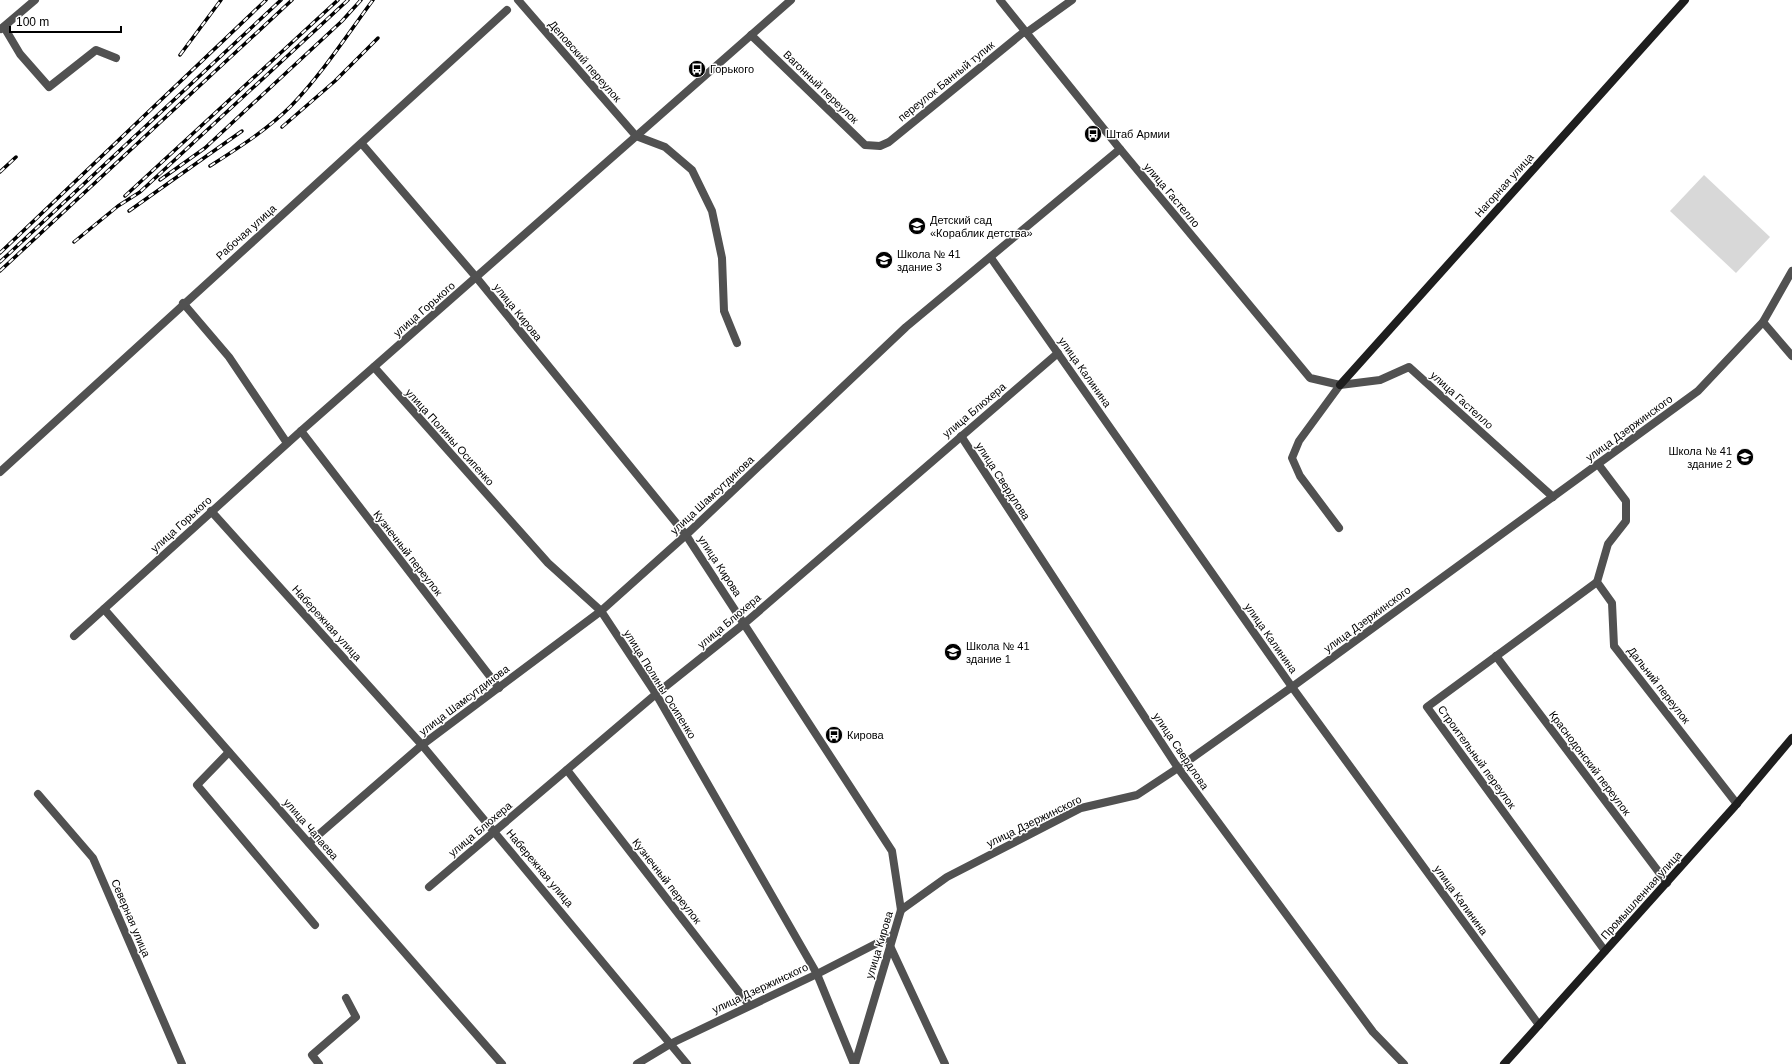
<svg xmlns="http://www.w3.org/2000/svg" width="1792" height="1064" font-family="Helvetica,sans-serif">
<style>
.green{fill:#d8d8d8}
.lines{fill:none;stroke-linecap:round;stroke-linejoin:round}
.street{stroke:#515151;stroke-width:8}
.secondary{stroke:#1e1e1e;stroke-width:8}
.rail-casing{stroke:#000;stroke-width:3.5}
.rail{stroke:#fff;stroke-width:2;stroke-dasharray:6;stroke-linecap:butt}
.labels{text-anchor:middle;stroke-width:3;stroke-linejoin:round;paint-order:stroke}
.street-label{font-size:11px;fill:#000;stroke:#fff}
.poi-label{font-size:11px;fill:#000;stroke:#fff;text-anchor:start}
</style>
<rect width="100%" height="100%" fill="#fff"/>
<polygon class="green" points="1704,175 1770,237 1736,273 1670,211"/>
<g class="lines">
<g class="street">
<polyline points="518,0 636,136 665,147 692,170 712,211 722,258 724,311 737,343"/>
<polyline points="1000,0 1120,149 1310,378 1340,385 1380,380 1409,367 1553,497"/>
<polyline points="4,27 20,54 49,87 96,50 116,58"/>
<polyline points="1,29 35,0"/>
<polyline points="1026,33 1072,0"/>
<polyline points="751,35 865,145 880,146 889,142 1025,31"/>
<polyline points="362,144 476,277 686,535 892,851 901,910 855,1064"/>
<polyline points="991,258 1292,687 1539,1025"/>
<polyline points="183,303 229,357 287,443"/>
<polyline points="1763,322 1792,356"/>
<polyline points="374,367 548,563 601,611 656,694 817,974 854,1064"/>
<polyline points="301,431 499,688"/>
<polyline points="961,436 1178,768 1373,1032 1404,1064"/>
<polyline points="1598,464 1626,501 1626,521 1608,544 1597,582 1612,603 1614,646 1737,804"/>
<path d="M0 472C168 317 339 165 507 10"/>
<polyline points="211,511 422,745 687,1064"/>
<polyline points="1339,528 1300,476 1292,458 1299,441 1340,385"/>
<polyline points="1597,582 1427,707 1605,951"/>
<polyline points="104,609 502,1064"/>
<polyline points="74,636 301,431 791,0"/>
<polyline points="1496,656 1667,883"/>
<polyline points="229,752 197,785 315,925"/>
<polyline points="567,770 749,1005"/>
<polyline points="38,794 93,858 182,1064"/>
<polyline points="309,843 422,745 601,611 686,535 906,327 1120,149"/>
<polyline points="429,887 656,694 745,623 1058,353"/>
<polyline points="901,910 947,877 1081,808 1137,795 1178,768 1292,687 1698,391 1763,322 1792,271"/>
<polyline points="890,946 945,1064"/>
<polyline points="319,1064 312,1055 356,1017 346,998"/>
<polyline points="637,1064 670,1044 817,974 893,935"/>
</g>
<g class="secondary">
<polyline points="1340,385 1685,0"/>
<polyline points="1504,1064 1735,806 1792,738"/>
</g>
<defs>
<g id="rail">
<polyline points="180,55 221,0"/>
<polyline points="282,127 335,81 378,38"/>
<path d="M210 166C238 148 267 130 291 106 322 74 347 35 373 0"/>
<polyline points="0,172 16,157"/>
<polyline points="160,180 205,148 342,21 361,0"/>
<polyline points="125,196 338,0"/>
<polyline points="129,211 242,131"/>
<polyline points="74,242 118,206 140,192 348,0"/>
<polyline points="0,253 266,0"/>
<polyline points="0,262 281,0"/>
<polyline points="0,271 292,0"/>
</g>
</defs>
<use href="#rail" class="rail-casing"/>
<use href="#rail" class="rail"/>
</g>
<defs>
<symbol id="bus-disc" viewBox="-11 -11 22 22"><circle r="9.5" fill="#000" stroke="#fff"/><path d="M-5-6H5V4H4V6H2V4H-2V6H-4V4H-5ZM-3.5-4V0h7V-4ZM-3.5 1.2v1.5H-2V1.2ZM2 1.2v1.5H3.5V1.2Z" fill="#fff"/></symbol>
<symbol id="school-disc" viewBox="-11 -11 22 22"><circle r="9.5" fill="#000" stroke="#fff"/><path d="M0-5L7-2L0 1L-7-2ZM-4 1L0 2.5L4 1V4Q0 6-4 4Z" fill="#fff"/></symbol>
</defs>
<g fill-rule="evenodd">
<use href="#bus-disc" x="687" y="59" width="20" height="20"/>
<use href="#bus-disc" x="1083" y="124" width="20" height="20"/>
<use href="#school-disc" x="907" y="216" width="20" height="20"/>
<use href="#school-disc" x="874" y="250" width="20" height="20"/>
<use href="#school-disc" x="1735" y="447" width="20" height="20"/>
<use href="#school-disc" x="943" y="642" width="20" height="20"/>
<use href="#bus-disc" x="824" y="725" width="20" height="20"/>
</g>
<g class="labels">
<g class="street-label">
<text transform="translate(585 61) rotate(49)" y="4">Деповский переулок</text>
<text transform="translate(946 81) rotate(-39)" y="4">переулок Банный тупик</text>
<text transform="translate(821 87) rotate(44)" y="4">Вагонный переулок</text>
<text transform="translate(1504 185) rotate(-48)" y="4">Нагорная улица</text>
<text transform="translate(1172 195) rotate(50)" y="4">улица Гастелло</text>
<text transform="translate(246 232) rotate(-42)" y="4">Рабочая улица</text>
<text transform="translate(424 309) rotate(-41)" y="4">улица Горького</text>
<text transform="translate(518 312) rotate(51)" y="4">улица Кирова</text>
<text transform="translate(1085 372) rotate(55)" y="4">улица Калинина</text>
<text transform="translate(1462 400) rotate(42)" y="4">улица Гастелло</text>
<text transform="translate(974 410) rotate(-40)" y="4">улица Блюхера</text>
<text transform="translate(1629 428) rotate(-36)" y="4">улица Дзержинского</text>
<text transform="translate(450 437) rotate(48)" y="4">улица Полины Осипенко</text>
<text transform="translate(1003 481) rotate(57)" y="4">улица Свердлова</text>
<text transform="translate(712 495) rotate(-43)" y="4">улица Шамсутдинова</text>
<text transform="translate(181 524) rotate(-42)" y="4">улица Горького</text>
<text transform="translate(408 553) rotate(52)" y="4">Кузнечный переулок</text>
<text transform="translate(720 566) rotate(57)" y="4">улица Кирова</text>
<text transform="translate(1367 619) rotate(-36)" y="4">улица Дзержинского</text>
<text transform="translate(729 621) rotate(-40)" y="4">улица Блюхера</text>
<text transform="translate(327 623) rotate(48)" y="4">Набережная улица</text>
<text transform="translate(1271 638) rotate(55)" y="4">улица Калинина</text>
<text transform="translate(660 684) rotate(58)" y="4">улица Полины Осипенко</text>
<text transform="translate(1659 685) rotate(52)" y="4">Дальний переулок</text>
<text transform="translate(464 700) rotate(-37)" y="4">улица Шамсутдинова</text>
<text transform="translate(1181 751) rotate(56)" y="4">улица Свердлова</text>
<text transform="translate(1477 757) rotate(54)" y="4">Строительный переулок</text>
<text transform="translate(1590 763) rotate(53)" y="4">Краснодонский переулок</text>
<text transform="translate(1034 821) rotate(-26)" y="4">улица Дзержинского</text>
<text transform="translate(311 829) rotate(49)" y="4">улица Чапаева</text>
<text transform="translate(480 829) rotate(-40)" y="4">улица Блюхера</text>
<text transform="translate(540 868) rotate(50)" y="4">Набережная улица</text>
<text transform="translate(667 881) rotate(52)" y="4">Кузнечный переулок</text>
<text transform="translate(1641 895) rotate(-48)" y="4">Промышленная улица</text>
<text transform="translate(1461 900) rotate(54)" y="4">улица Калинина</text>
<text transform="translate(131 918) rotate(67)" y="4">Северная улица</text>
<text transform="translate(879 945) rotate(-73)" y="4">улица Кирова</text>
<text transform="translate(760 988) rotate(-25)" y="4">улица Дзержинского</text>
</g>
<g class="poi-label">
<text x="710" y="73">Горького</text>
<text x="1106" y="138">Штаб Армии</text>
<text x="930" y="224">Детский сад<tspan x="930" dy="13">«Кораблик детства»</tspan></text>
<text x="897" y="258">Школа № 41<tspan x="897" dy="13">здание 3</tspan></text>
<text x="1732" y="455" text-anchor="end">Школа № 41<tspan x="1732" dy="13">здание 2</tspan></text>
<text x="966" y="650">Школа № 41<tspan x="966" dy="13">здание 1</tspan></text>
<text x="847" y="739">Кирова</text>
</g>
</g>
<path d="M10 26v6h111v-6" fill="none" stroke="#000000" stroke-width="2"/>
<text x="16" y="26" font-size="12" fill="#000000" stroke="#ffffff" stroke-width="3" paint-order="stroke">100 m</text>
</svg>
